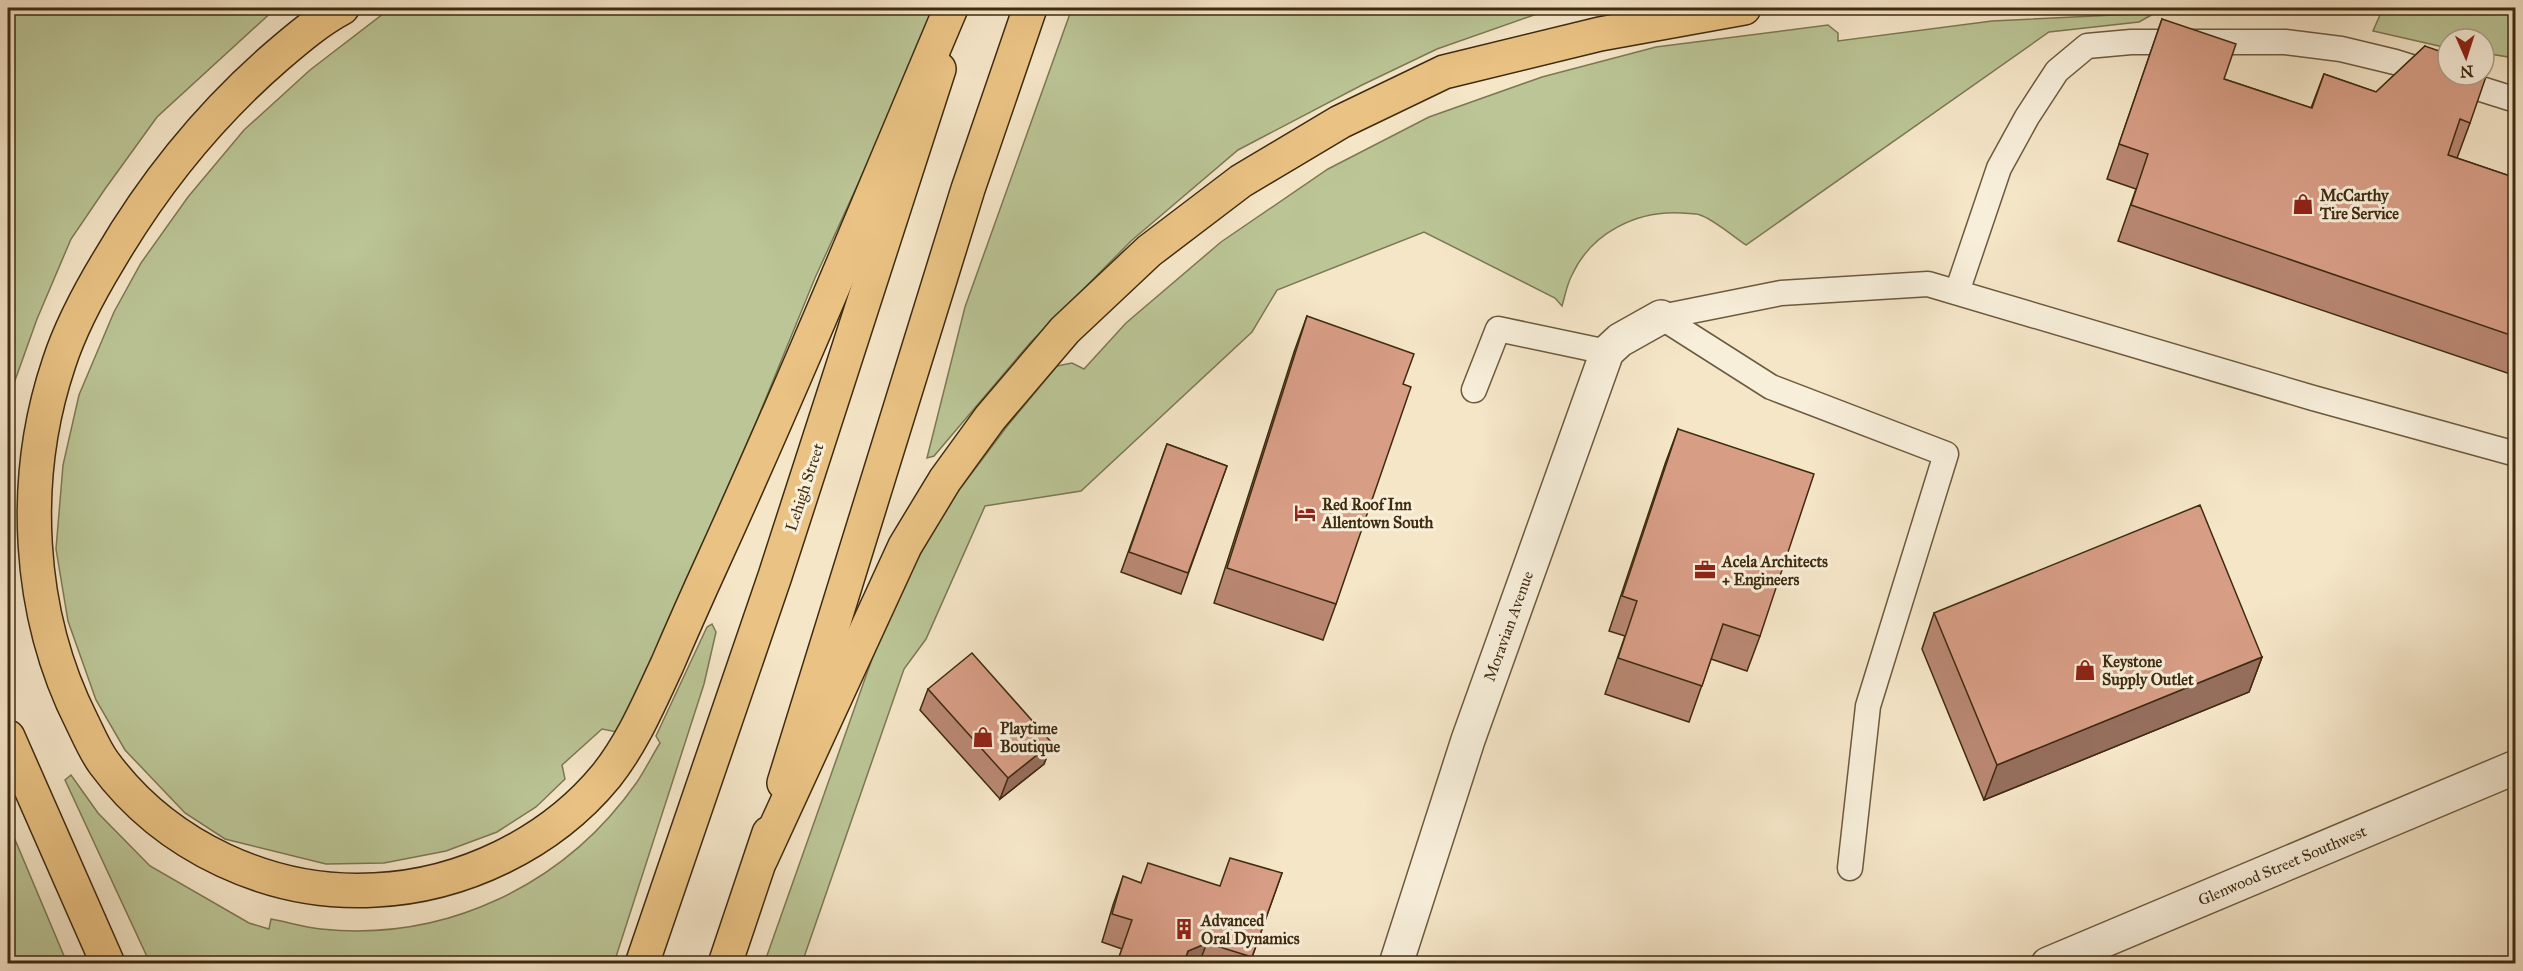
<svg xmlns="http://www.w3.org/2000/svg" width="2523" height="971" font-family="'IM FELL Great Primer',serif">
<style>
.green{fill:#bbc596;stroke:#7d7853;stroke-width:1.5}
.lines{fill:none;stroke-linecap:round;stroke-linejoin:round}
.service-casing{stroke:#6c5a3e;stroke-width:27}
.minor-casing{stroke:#6c5a3e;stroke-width:36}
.trunk-casing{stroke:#3f2b10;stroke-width:36}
.motorway-casing{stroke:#3f2b10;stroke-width:36}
.service{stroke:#f8efdb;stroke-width:24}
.minor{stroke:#f8efdb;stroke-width:33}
.trunk{stroke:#eac384;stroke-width:33}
.motorway{stroke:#eac384;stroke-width:33}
.wall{fill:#b98772;stroke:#3f2b10;stroke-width:1.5}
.shaded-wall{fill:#966e5d;stroke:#3f2b10;stroke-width:1.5}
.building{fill:#d79d85;stroke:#3f2b10;stroke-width:1.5}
.labels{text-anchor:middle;stroke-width:6;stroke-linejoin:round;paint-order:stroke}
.poi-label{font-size:16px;font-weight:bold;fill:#3f2b10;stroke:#f8efdb;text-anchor:start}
.street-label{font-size:16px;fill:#3f2b10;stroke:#f8efdb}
</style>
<rect width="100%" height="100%" fill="#f5e6c8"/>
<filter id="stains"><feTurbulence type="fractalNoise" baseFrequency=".00333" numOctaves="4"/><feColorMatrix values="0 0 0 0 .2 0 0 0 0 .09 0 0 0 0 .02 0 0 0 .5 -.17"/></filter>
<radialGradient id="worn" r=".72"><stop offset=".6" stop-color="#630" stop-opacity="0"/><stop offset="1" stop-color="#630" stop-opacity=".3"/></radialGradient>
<g class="green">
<polygon points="8,8 276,8 157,117 105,189 71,239 37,319 8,400"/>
<polygon points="395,8 934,8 873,151 815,278 757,420 671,617 657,658 617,732 602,729 562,765 565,779 536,807 497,832 446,851 384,863 326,864 225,839 185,813 125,750 96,700 68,621 56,549 63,465 79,395 114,312 141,263 188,197 244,130 310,70 383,14"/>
<polygon points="1072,8 1554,8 1437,49 1362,85 1238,150 1131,241 1030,343 934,456 927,458 965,307"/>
<polygon points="2383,8 2515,8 2515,58 2484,53 2484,39 2448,39 2448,48 2373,31"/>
<path d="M2155 13 2139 22 2049 32 1746 245C1734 237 1713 219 1700 215 1695 213 1687 214 1682 213 1637 210 1591 233 1572 275 1567 284 1565 296 1562 306L1555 298 1424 232 1277 290 1252 332 1081 491 985 506 926 639 904 669 802 963 764 964 873 656 906 580 947 506 1008 425 1057 366 1072 363 1084 369 1126 323 1221 242 1328 169 1429 117 1542 77 1656 47 1828 25 1838 33V41L1992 21Z"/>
<path d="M712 624 716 632 704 684 614 963H150L65 780 71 775 98 813 150 866 249 923 269 929 271 919C287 922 304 927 321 929 446 942 565 885 637 782 645 770 652 756 660 743L656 736 707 627Z"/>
<polygon points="8,823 67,963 8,963"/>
</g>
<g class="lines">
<defs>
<g id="service">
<polyline points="1957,292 1999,168 2027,117 2057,71 2087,46 2131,42 2285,42 2341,49 2395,62 2516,100"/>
<polyline points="1661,317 1781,293 1928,284 2313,398 2516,454"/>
<polyline points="1661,317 1771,387 1946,454 1868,706 1850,868"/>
<polyline points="1474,390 1498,329 1607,352"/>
</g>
<g id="minor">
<polyline points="1396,964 1468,740 1607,352 1620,340 1661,317"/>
<polyline points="2048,964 2516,767"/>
</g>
<g id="trunk">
<polyline points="784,783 968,189 1030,8"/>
<polyline points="642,964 775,576 939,69"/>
<polyline points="725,964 769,833"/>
</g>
<g id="motorway">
<path d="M342 8C318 21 298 38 277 56 210 114 154 183 109 260 89 293 71 326 59 363 20 479 27 613 82 722 89 736 95 751 104 763 166 847 271 896 375 890 462 886 550 844 606 776 633 742 649 703 667 665 682 630 698 594 714 559 797 377 873 192 951 8"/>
<polyline points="8,737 108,964"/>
<polyline points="761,859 905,546 945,480 990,418 1065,330 1149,251 1241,181 1340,122 1444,72 1600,34 1744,8"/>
</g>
</defs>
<use href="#service" class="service-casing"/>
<use href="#minor" class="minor-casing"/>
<use href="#trunk" class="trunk-casing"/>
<use href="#motorway" class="motorway-casing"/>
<use href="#service" class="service"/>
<use href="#minor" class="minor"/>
<use href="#trunk" class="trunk"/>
<use href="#motorway" class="motorway"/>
</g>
<g class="wall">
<polygon points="2162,19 2224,79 2311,108 2324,74 2376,92 2425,46 2470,123 2457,158 2448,155 2516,178 2516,376 2118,241 2136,189 2107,179"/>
<polygon points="1307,316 1403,384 1336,604 1323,640 1214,603 1294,352"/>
<polygon points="1678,429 1760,636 1747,671 1711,659 1689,722 1605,694 1625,636 1609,631 1665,464"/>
<polygon points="1167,444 1227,466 1181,594 1121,572"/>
<polygon points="1934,613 2262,657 2249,692 1984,800 1922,649"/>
<polygon points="928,689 1052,743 1044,764 1000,799 920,710"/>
<polygon points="1282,873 1250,963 1117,963 1122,949 1102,942 1113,905 1123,877 1141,883 1220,886"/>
</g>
<g class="shaded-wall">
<polygon points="2262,657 2249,692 1984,800 1997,765"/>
<polygon points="1052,743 1044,764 1000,799 1008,778"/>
<polygon points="1207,943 1199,963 1184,963 1188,951"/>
</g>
<g class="building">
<polygon points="2162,19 2236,44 2224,79 2312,108 2324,74 2376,92 2425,46 2448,54 2448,75 2484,75 2484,66 2489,68 2470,123 2460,119 2448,155 2516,178 2516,337 2131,205 2148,154 2119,144"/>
<polygon points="1307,316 1414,354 1403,384 1411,387 1336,604 1227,568"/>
<polygon points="1678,429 1814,474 1760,636 1723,624 1702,686 1618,658 1637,601 1622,596"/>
<polygon points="1167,444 1227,466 1188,573 1129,552"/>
<polygon points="2200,505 2262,657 1997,765 1934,613"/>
<polygon points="972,653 1052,743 1008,778 928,689"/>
<polygon points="1230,858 1282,873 1252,957 1207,943 1188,951 1184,963 1117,963 1132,920 1112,914 1123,876 1141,883 1148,863 1220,886"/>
</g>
<defs>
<symbol id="shop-bare" viewBox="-9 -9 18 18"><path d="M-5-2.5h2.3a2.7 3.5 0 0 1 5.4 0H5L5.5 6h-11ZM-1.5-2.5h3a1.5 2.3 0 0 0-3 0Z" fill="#8f2418" stroke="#f8efdb" stroke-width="2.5" paint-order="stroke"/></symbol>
<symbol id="hotel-bare" viewBox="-9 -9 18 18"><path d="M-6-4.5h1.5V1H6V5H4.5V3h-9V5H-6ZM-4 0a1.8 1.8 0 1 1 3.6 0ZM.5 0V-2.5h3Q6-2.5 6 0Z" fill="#8f2418" stroke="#f8efdb" stroke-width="2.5" paint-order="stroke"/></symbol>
<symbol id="office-bare" viewBox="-9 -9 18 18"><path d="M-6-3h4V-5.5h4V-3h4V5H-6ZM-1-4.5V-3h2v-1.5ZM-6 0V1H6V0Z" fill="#8f2418" stroke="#f8efdb" stroke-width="2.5" paint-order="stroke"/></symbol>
<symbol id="building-bare" viewBox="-9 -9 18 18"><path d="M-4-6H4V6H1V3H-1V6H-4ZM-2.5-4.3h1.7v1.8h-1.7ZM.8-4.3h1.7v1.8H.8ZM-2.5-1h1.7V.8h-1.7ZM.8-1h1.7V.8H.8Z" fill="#8f2418" stroke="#f8efdb" stroke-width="2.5" paint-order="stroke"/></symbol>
</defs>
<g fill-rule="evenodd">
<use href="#shop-bare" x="2288" y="189" width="30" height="30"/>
<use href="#hotel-bare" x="1290" y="498" width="30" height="30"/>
<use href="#office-bare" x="1690" y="555" width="30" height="30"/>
<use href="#shop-bare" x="2070" y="655" width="30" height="30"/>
<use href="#shop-bare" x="968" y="722" width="30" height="30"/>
<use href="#building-bare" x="1169" y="914" width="30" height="30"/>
</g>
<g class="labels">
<g class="poi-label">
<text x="2320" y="201">McCarthy<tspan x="2320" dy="18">Tire Service</tspan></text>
<text x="1322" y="510">Red Roof Inn<tspan x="1322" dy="18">Allentown South</tspan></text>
<text x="1722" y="567">Acela Architects<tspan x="1722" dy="18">+ Engineers</tspan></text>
<text x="2102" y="667">Keystone<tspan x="2102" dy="18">Supply Outlet</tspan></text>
<text x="1000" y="734">Playtime<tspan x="1000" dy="18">Boutique</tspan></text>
<text x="1201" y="926">Advanced<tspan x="1201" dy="18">Oral Dynamics</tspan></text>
</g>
<g class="street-label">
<text transform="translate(804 487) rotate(-72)" y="6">Lehigh Street</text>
<text transform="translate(1508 626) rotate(-70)" y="6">Moravian Avenue</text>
<text transform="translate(2282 865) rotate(-23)" y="6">Glenwood Street Southwest</text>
</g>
</g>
<rect width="2523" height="971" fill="none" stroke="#f5e6c8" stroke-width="30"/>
<rect x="9" y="9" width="2505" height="953" fill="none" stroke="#3f2b10" stroke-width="3"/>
<rect x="15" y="15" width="2493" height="941" fill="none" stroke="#3f2b10" stroke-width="1.5"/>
<g transform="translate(2466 57) rotate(177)"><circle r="28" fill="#f8efdb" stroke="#aea18a" stroke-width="1.5"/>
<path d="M0-4.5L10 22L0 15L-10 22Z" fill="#8f2418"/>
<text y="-9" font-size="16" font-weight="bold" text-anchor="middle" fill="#3f2b10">N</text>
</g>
<rect width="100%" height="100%" filter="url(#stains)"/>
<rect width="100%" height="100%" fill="url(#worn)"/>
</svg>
